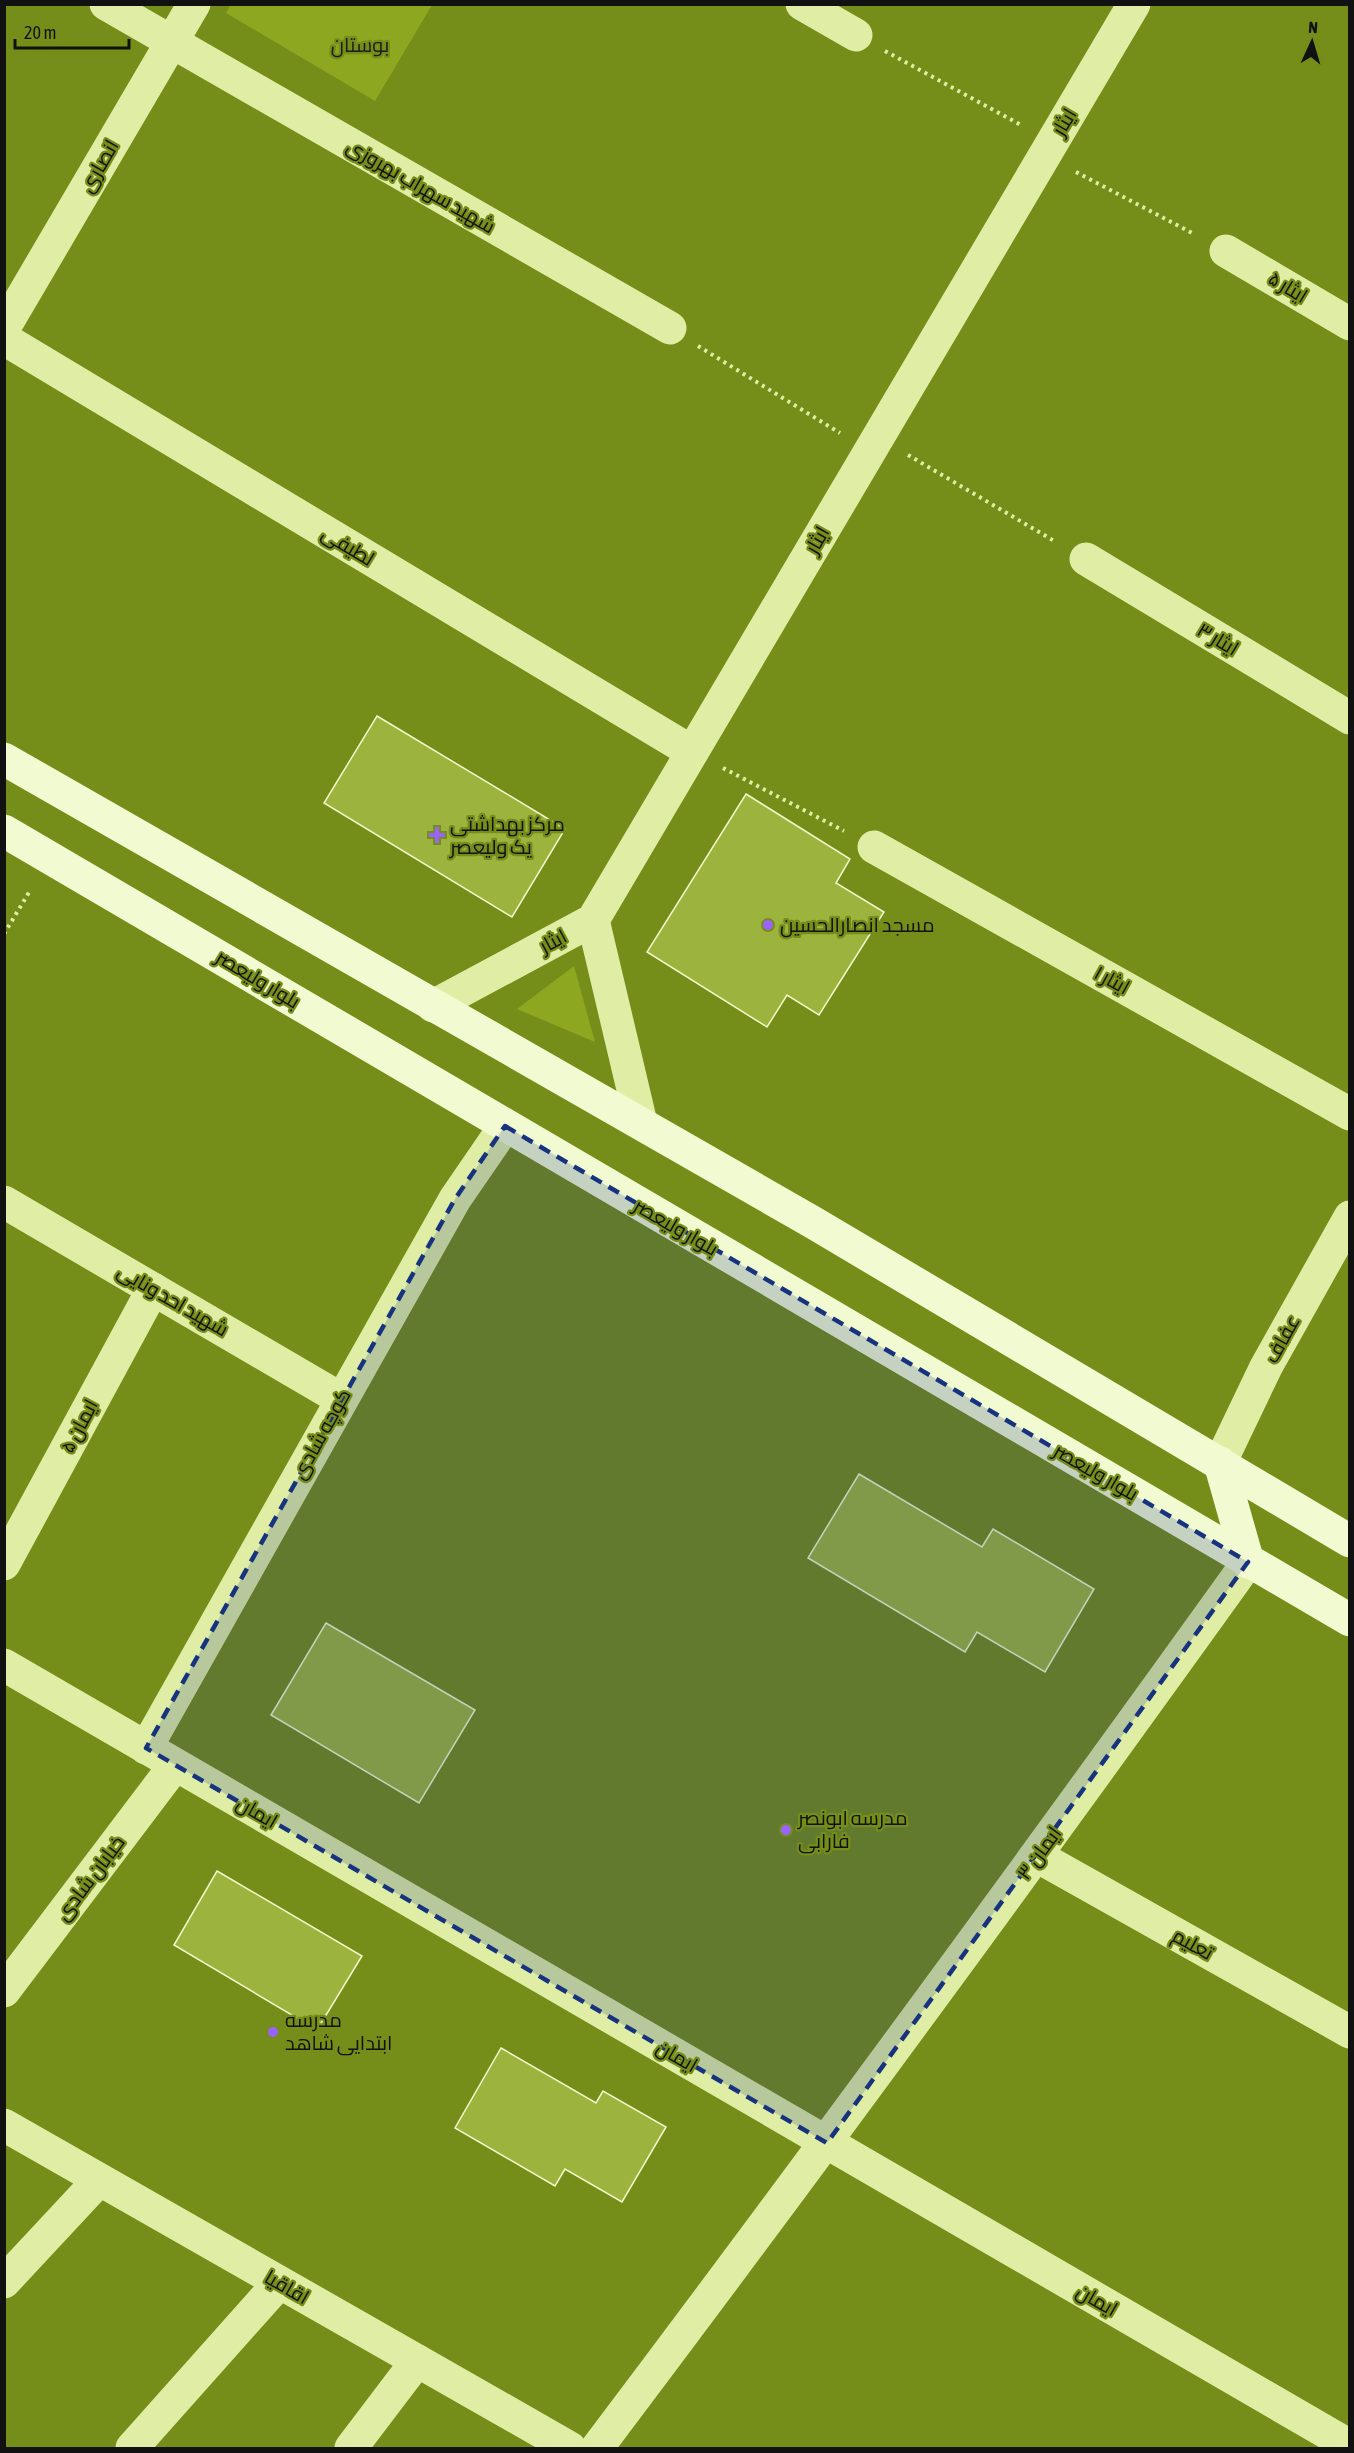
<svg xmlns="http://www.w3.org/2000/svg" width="1354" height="2453" font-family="'Asap Condensed',Cairo,sans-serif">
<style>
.green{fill:#8da721}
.building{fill:#9cb43d;stroke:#f1facb;stroke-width:1.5}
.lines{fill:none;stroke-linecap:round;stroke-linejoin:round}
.path{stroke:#e0eea5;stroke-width:4;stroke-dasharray:3 4.5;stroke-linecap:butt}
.minor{stroke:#e0eea5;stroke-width:33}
.tertiary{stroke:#e0eea5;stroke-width:33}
.secondary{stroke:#f2fad2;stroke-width:33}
.marked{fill:#18337e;fill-opacity:0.2;stroke:#18337e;stroke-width:4.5;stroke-dasharray:12 8;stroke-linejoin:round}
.poi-dot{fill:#9a62ff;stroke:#758d19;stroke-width:2}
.labels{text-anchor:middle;stroke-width:4.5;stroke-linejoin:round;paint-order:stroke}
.park-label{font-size:20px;fill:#1c1d1a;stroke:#758d19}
.street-label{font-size:20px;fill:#111;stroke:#758d19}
.poi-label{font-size:20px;fill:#111;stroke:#758d19;text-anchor:start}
</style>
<rect width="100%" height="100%" fill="#758d19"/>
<g class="green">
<polygon points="231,4 432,4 432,5 375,101 226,13"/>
<polygon points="574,966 595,1042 517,1009"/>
</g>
<g class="building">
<polygon points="377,716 565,829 512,917 324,803"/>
<polygon points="746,794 850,859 836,883 884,912 819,1015 787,995 767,1027 647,952"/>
<polygon points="859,1474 982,1547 993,1529 1094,1589 1045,1672 977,1632 965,1652 808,1558"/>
<polygon points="326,1623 475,1710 419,1803 271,1715"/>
<polygon points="217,1871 362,1956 317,2030 174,1945"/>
<polygon points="501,2048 596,2103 603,2091 666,2127 622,2202 565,2169 555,2186 455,2128"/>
</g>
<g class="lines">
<g class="path">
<polyline points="885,51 1021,125"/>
<polyline points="1076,172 1194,234"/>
<polyline points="698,346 840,433"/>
<polyline points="908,455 1056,542"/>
<polyline points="723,768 844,831"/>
<polyline points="4,934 31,889"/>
</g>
<g class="minor">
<polyline points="106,4 670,328"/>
<polyline points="802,4 856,35"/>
<polyline points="1226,251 1350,324"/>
<polyline points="4,328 194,4"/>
<polyline points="4,339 692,752"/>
<polyline points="1086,559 1350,718"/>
<polyline points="874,847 1350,1114"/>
<polyline points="4,1202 341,1399"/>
<polyline points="1220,1463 1266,1367 1350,1217"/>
<polyline points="4,1564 153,1289"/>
<polyline points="146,1748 455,1199 505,1126"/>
<polyline points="1037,1856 1350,2032"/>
<polyline points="4,2125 570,2448"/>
<polyline points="4,2282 99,2180"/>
<polyline points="132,2448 279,2283"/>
<polyline points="351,2448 417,2361"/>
<path d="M597 2448C818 2155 1034 1860 1248 1562"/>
</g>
<g class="tertiary">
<polyline points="593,920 641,1123"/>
<polyline points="433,1006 593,920 1134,4"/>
<polyline points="4,1665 1350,2446"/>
<polyline points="4,1991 175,1765"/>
</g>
<g class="secondary">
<polyline points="4,759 814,1223 1350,1541"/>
<polyline points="4,831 1350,1620"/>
<polyline points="1220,1463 1248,1562"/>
</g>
</g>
<path class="marked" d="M505 1126 1248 1562 827 2143 146 1748 455 1199Z"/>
<g class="poi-dot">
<path d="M434 826h6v6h6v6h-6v6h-6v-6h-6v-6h6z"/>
<circle cx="768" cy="925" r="6"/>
<circle cx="786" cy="1830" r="6"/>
<circle cx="273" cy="2032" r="6"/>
</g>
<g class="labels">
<g class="park-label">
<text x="360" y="52">بوستان</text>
</g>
<g class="street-label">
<text transform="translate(1064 122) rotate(-59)" y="7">ایثار</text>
<text transform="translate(99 166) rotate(-60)" y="7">انصاری</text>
<text transform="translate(421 186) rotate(30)" y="7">شهید سهراب بهروزی</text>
<text transform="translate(1288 287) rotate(31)" y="7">ایثار ۵</text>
<text transform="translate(817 540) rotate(-60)" y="7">ایثار</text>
<text transform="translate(348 546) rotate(31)" y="7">لطیفی</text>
<text transform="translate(1218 639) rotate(31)" y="7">ایثار ۳</text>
<text transform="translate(553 941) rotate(-28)" y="7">ایثار</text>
<text transform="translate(258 979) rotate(31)" y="7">بلوار ولیعصر</text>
<text transform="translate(1112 980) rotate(29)" y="7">ایثار ۱</text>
<text transform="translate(676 1227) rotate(30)" y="7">بلوار ولیعصر</text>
<text transform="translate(173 1300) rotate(30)" y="7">شهید احد ونایی</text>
<text transform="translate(1282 1339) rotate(-61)" y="7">عفاف</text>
<text transform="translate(79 1426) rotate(-62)" y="7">ایمان ۵</text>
<text transform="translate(321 1434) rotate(-61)" y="7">کوچه شادی</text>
<text transform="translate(1096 1472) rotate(30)" y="7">بلوار ولیعصر</text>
<text transform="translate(257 1812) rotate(30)" y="7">ایمان</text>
<text transform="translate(1039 1853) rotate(-54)" y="7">ایمان ۳</text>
<text transform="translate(90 1878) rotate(-53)" y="7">خیابان شادی</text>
<text transform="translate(1193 1944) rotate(29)" y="7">تعلیم</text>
<text transform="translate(677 2056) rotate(30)" y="7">ایمان</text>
<text transform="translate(287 2287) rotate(30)" y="7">اقاقیا</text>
<text transform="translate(1097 2300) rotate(30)" y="7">ایمان</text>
</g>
<g class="poi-label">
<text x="450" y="831">مرکز بهداشتی<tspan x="450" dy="23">یک ولیعصر</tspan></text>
<text x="780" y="932">مسجد انصارالحسین</text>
<text x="798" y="1825">مدرسه ابونصر<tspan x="798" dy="23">فارابی</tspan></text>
<text x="285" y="2027">مدرسه<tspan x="285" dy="23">ابتدایی شاهد</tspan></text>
</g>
</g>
<rect width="1354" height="2453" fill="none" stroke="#111111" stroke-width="12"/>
<g transform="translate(1312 42) rotate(4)" stroke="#758d19" stroke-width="4.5" paint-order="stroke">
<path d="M0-4.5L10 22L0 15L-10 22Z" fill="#111111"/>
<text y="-9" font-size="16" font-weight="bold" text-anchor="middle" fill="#111111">N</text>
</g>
<path d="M15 39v9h114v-9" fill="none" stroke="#111111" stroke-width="3"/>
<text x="24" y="39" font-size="18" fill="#111111" stroke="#758d19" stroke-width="4.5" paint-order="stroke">20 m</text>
</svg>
